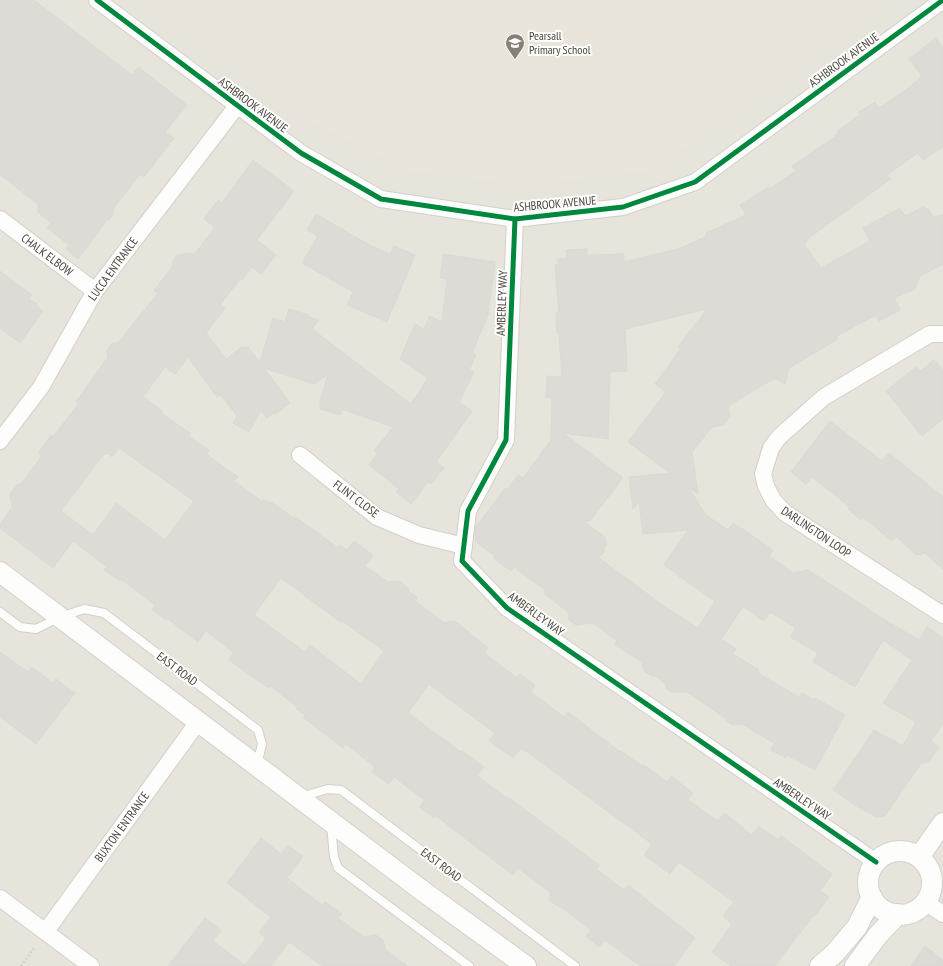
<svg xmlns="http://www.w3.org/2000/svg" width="943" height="966" font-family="'PT Sans Narrow',sans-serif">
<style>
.residential{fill:#e7e4dc}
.education{fill:#eae5da}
.building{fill:#dedbd6;stroke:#dcd9d4;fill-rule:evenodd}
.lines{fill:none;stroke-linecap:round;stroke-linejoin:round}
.service-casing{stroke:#d2d0cb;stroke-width:10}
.minor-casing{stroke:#d2d0cb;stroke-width:18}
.tertiary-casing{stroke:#d2d0cb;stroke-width:22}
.path{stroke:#d3d2cc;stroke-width:2.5;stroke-dasharray:2 2;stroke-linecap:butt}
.service{stroke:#fdfdfc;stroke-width:8}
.minor{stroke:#fdfdfc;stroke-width:16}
.tertiary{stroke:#fdfdfc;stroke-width:20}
.cycleway-casing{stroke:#fff;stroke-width:8}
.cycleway{stroke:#00873e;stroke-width:5}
.labels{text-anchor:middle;stroke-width:4;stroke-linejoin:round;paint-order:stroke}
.poi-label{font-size:12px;fill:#4b4439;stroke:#fff;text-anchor:start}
.street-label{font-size:12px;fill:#4b4439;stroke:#fff}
</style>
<rect width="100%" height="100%" fill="#f4f2ee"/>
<rect class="residential" x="0" y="0" width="943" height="966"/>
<polygon class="education" points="150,0 888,0 653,170 525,186 405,170 303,118 148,2"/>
<g class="building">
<polygon points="0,0 34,0 132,75 138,67 187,105 165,132 174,138 144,177 140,174 113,209 113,214 109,220 107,220 78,259 66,249 69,245 47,228 51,223 38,212 38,204 0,175"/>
<path d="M936 38 943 48V147L923 160 918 153 887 175 891 179 806 240 807 242 804 244 821 268 870 241 863 228 900 208 904 215 905 214 906 216 923 207 930 211 933 217 943 215V264L920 276 915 289 894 298 900 310 879 321 876 315 842 333 836 337 838 339 789 368 785 384 775 378 728 406 730 416 724 425 712 427 692 452 698 494 689 488 706 515 728 530 733 523 759 540 773 550 769 556 793 573 808 570 870 610V611L919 640 927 627 943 638V724L931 741 939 747 928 763 926 761 924 764 922 762 885 816 876 817 865 810 864 811 833 790 874 730 903 746 916 722 883 703 912 660 883 640 855 687 813 662 818 653 790 637 796 628 770 612 764 621 743 607 721 639 736 649 733 654 759 670 758 673 799 697 802 693 814 700 815 698 845 715 815 770 787 755 786 758 771 750 774 743 742 724 733 725 726 721 725 718 687 692H671L666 689 665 683 655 676H652L644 671 642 662 615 645 617 641 593 623 576 625 569 620 568 612 545 594V590L514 567 511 571 493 558 495 556 476 542 475 533V528L505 488 507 490 518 475 523 478 551 440 552 398H546L547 376 562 377 559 334H557L556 313H559L555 265H558V259L567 258 566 250 587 249V255L624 254V262L681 248 707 236 706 233 746 215 740 205 768 187 769 189 796 171 792 166 836 136 835 135 838 132 837 131 861 114 859 112 875 102 879 108 911 86 922 76 909 59ZM707 309 678 347 681 348 655 384 666 392 628 442 670 473 629 477 633 509 639 501 643 534 688 530 664 565 678 574 677 575 715 601 698 628 661 604 599 558 605 550 603 549 606 545V538L583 521H590L623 478 609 467 607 470V466L563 433 608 439 610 372 627 371 625 329Z"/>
<path d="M253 160 294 191 257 240 276 255 261 274 252 267 242 280 240 279 220 305 225 308 206 333 226 359 242 347H248L260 363 273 318 285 322 289 309 308 315V317L319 320 312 329 411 404 428 378 400 359 415 324 424 329 430 316 442 322 447 279 440 278 443 254 495 262 488 315 472 353 476 355 469 370 474 372 459 402 472 411 436 462 444 468 431 484 428 482 411 504 396 492 399 489 369 465 378 453 374 451 393 427 342 409 340 415 320 409V402L328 374 314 384 264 368 290 403 274 415 273 413 267 418 261 410 249 432 233 423 237 416 221 395 217 397 188 357 175 374 165 367 143 397 163 411 161 413 190 433 188 436 209 450 206 454 238 477 234 481 263 502 264 499 270 503 271 502 295 519 296 517 338 548 340 545 347 550 354 541 373 555 365 566 388 582 399 581 409 589 408 591 418 598 415 601 444 623 454 621 460 625 488 648 484 653 517 678 520 674 535 685 531 692 564 717 568 712 620 752 621 751 642 766 644 765 667 782 671 776 693 793 688 800 718 821 724 813 752 835 759 826 778 840 781 836 832 874 820 891 829 897 815 916 814 915 799 934 775 966H731L712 952 732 924 723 916 734 902 679 862 670 874 644 855 652 844 523 749H520L513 758 489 741 495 733 429 684 408 713 461 752 462 751 484 767 477 776 507 798 508 797 599 865 596 869 624 890 628 885 695 938 674 966H640L605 940 599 947 586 936 591 930 560 906 559 907 550 901V892L518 868 513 875 436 816 434 818 420 807 425 800 394 777 389 784 372 772 375 767 346 744 343 748 303 717 305 715 296 709 298 707 270 686 268 688 229 660 234 653 206 631 198 642 168 619 166 620 152 609 155 605 121 579 120 581 104 570 107 567 73 541 53 568 0 528V524L12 507 10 494 17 485 21 484 42 456 38 453 51 435 53 437 79 403 76 402 108 357 107 350 112 343H118L158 293 154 291 172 267 173 261 177 255 191 253 194 255 215 227 204 219 218 200 222 203ZM119 448 194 501 165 540 116 503 93 535 61 511 104 454 105 455 107 453 112 457ZM281 578 340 622 341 620 384 651 361 684 310 645 305 652 254 615Z"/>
<polygon points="316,214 371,246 390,254 394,246 415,255 387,322 347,305 353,292 302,263 318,236 307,230"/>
<polygon points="0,271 32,295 29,299 37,304 36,306 43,311 20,343 0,328"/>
<polygon points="934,360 943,370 943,419 922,436 886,391 916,367 920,371"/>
<polygon points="830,421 882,461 889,453 943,497 943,569 925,553 916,555 896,536 892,541 863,517 861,520 848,509 850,507 812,477 806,484 791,472"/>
<polygon points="0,652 28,672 32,667 53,683 56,679 75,693 36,744 0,717"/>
<polygon points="261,838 281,854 288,845 303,856 287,878 322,905 325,902 342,914 338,918 364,937 376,935 383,940 385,949 407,966 322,966 289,942 271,966 168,966 205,918 221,930 213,941 245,965 266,938 259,933 271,917 227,883"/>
<polygon points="925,946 943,960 943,966 911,966"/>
</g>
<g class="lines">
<defs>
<g id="service">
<polyline points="0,612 20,627 36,629 60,617 84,609 104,613 258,730 262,744 257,765"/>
<polyline points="300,797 328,789 341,790 575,966"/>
<polyline points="331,825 334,857 338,868 469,966"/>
</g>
<g id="minor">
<polyline points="97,0 301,153 381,199 515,219 623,207 695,182 943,0"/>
<polyline points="0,219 95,291"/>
<polyline points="515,219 506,440 468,511 462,561 507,608 876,862"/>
<polyline points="943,334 930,334 824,397 779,437 771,448 763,474 766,486 773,500 785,513 943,615"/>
<polyline points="0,441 41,387 95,291 237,106"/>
<polyline points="300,455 377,517 419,535 464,546"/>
<polyline points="0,898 91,966"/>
<polyline points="925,902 943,914"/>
<polyline points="46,931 198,722"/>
</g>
<g id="tertiary">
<polyline points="0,572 424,892 526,966"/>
<circle cx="900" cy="883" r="32"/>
<polyline points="919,857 943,823"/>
<polyline points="820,966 835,953 857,927 872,897"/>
<polyline points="855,966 878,935 898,914"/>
</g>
</defs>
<use href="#service" class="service-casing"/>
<use href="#minor" class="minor-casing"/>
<use href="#tertiary" class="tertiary-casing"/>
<polyline class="path" points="21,966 35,947"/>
<use href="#service" class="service"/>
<use href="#minor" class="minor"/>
<use href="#tertiary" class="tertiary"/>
<defs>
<g id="cycleway">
<polyline points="97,0 301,153 381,199 515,219 623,207 695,182 943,0"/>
<polyline points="515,219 506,440 468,511 462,561 507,608 876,862"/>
</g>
</defs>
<use href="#cycleway" class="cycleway-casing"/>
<use href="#cycleway" class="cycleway"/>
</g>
<defs>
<symbol id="school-pin" viewBox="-11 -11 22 30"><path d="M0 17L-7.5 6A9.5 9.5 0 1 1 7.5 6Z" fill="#868178" stroke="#fff"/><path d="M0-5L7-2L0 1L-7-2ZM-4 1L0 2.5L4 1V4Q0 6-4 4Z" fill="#fff"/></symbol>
</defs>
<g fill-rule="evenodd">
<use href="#school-pin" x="504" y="32" width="22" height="30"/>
</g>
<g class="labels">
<g class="poi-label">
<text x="529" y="40">Pearsall<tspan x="529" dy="14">Primary School</tspan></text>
</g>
<g class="street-label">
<text transform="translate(844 60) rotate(-36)" y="4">ASHBROOK AVENUE</text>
<text transform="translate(253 105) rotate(37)" y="4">ASHBROOK AVENUE</text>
<text transform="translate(555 204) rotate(-5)" y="4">ASHBROOK AVENUE</text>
<text transform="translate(47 255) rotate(37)" y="4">CHALK ELBOW</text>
<text transform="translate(113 269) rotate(-54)" y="4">LUCCA ENTRANCE</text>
<text transform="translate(502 303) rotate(-88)" y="4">AMBERLEY WAY</text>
<text transform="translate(356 499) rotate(37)" y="4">FLINT CLOSE</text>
<text transform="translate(816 532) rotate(34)" y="4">DARLINGTON LOOP</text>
<text transform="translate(536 614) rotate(36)" y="4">AMBERLEY WAY</text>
<text transform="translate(177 669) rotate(37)" y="4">EAST ROAD</text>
<text transform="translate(802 799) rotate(34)" y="4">AMBERLEY WAY</text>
<text transform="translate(122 827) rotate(-54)" y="4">BUXTON ENTRANCE</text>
<text transform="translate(441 865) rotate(37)" y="4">EAST ROAD</text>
</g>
</g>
</svg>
